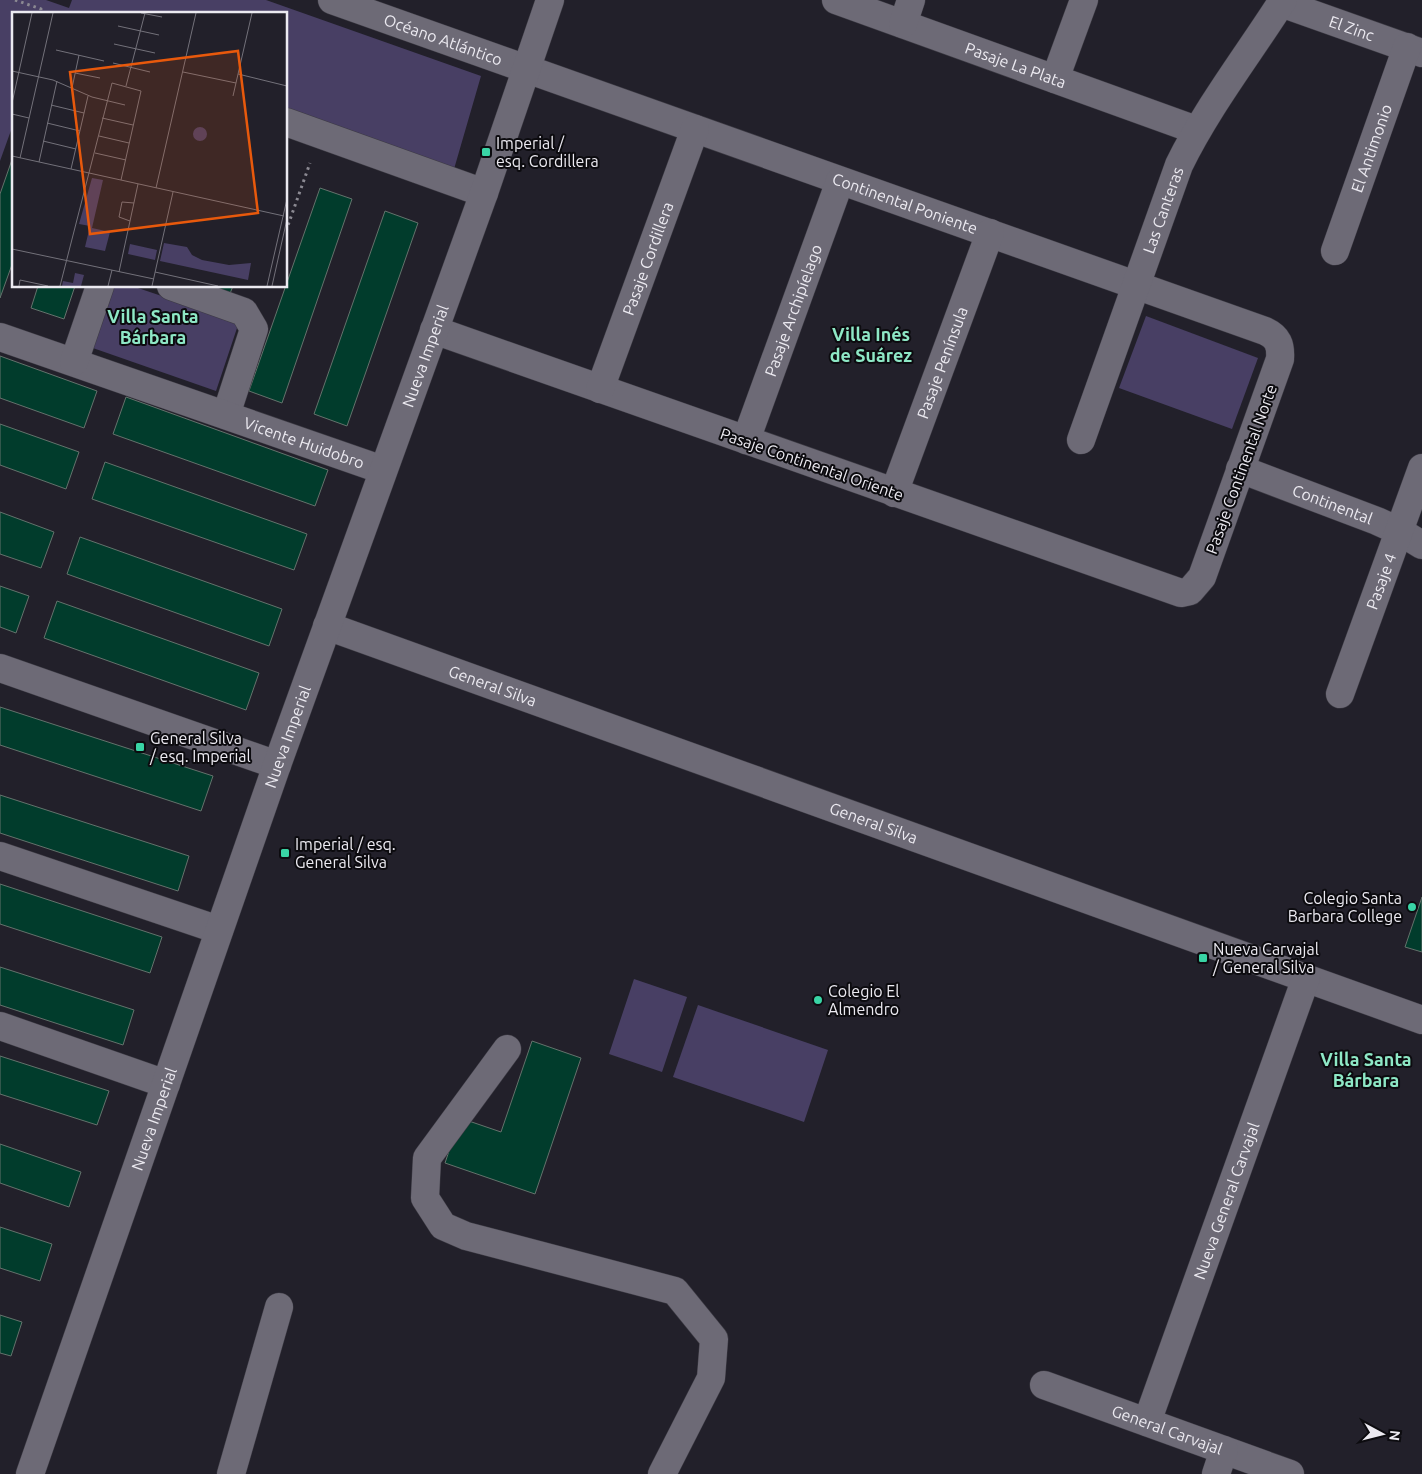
<svg xmlns="http://www.w3.org/2000/svg" width="1422" height="1474" font-family="Ubuntu,sans-serif">
<style>
.green{fill:#483f64}
.building{fill:#013c2c;stroke:#64726c}
.lines{fill:none;stroke-linecap:round;stroke-linejoin:round}
.minor-casing{stroke:#3d3b44;stroke-width:29}
.path{stroke:#8b8992;stroke-width:3;stroke-dasharray:2.5 4;stroke-linecap:butt}
.minor{stroke:#6d6a76;stroke-width:28}
.poi-dot{fill:#39d4a5;stroke:#0c0b0f;stroke-width:2}
.labels{text-anchor:middle;stroke-width:4;stroke-linejoin:round;paint-order:stroke}
.street-label{font-size:16px;fill:#eceaf1;stroke:#0c0b0f}
.poi-label{font-size:16px;fill:#eceaf1;stroke:#0c0b0f;text-anchor:start}
.neighbourhood-label{font-size:18px;font-weight:bold;fill:#8ee8c6;stroke:#0c0b0f}
.inset-road{fill:none;stroke:#73717a;stroke-width:1}
.view{fill:#e8590c;fill-opacity:0.15;stroke:#e8590c;stroke-width:2.5}
.inset-edge{fill:none;stroke:#eceaf1;stroke-width:2.5}
</style>
<rect width="100%" height="100%" fill="#22202a"/>
<g class="green">
<polygon points="0,0 46,0 69,8 72,0 266,0 481,76 452,176 286,114 286,14 14,14 14,122 0,161"/>
<polygon points="112,286 132,286 239,322 216,391 90,347"/>
<polygon points="1146,316 1258,358 1232,429 1119,388"/>
<polygon points="634,979 687,997 662,1072 609,1054"/>
<polygon points="698,1005 828,1050 804,1122 673,1077"/>
</g>
<g class="building">
<polygon points="14,154 14,259 0,298 0,194"/>
<polygon points="320,188 352,199 282,403 249,391"/>
<polygon points="385,211 418,223 347,426 314,414"/>
<polygon points="38,286 75,286 64,319 31,308"/>
<polygon points="201,286 233,286 229,296"/>
<polygon points="0,356 97,391 84,428 0,398"/>
<polygon points="126,397 328,470 315,506 113,434"/>
<polygon points="0,424 79,452 66,489 0,465"/>
<polygon points="105,462 307,534 294,570 92,499"/>
<polygon points="0,512 54,532 41,568 0,554"/>
<polygon points="80,537 282,609 269,646 67,574"/>
<polygon points="0,586 29,596 16,633 0,627"/>
<polygon points="57,601 259,673 246,710 44,638"/>
<polygon points="0,707 213,776 201,811 0,745"/>
<polygon points="0,795 189,856 178,891 0,833"/>
<polygon points="0,884 162,937 150,973 0,924"/>
<polygon points="1422,897 1422,952 1405,947"/>
<polygon points="0,967 134,1010 123,1045 0,1005"/>
<polygon points="532,1041 581,1058 535,1194 445,1163 460,1118 501,1132"/>
<polygon points="0,1056 109,1091 97,1125 0,1094"/>
<polygon points="0,1144 81,1172 69,1207 0,1183"/>
<polygon points="0,1227 52,1244 40,1281 0,1268"/>
<polygon points="0,1315 22,1322 11,1356 0,1353"/>
</g>
<g class="lines">
<defs>
<g id="minor">
<path id="s1" d="M332 0 1265 331C1278 337 1281 345 1280 359L1202 577 1190 591 1181 593 434 330"/>
<path id="s2" d="M836 0 1196 130"/>
<path id="s3" d="M1281 3 1422 53"/>
<polyline points="903,24 911,0"/>
<polyline points="1055,79 1084,0"/>
<polyline points="286,122 484,193"/>
<path id="s4" d="M1335 251 1407 47"/>
<polyline points="171,286 244,312 254,329 226,415"/>
<path id="s5" d="M0 337 383 470"/>
<polyline points="74,362 100,286"/>
<path id="s6" d="M600 389 695 129"/>
<path id="s7" d="M746 440 840 181"/>
<path id="s8" d="M1081 440 1179 165C1208 106 1248 55 1283 0"/>
<path id="s9" d="M1240 469 1377 521 1399 531 1422 545"/>
<path id="s10" d="M894 493 990 233"/>
<path id="s11" d="M327 626 1422 1020"/>
<polyline points="0,668 277,765"/>
<path id="s12" d="M1340 694 1422 468"/>
<polyline points="0,856 219,930"/>
<polyline points="0,1026 166,1084"/>
<polyline points="507,1049 427,1158 425,1198 443,1226 466,1236 675,1291 714,1339 711,1378 662,1474"/>
<path id="s13" d="M1044 1385 1290 1474"/>
<path id="s14" d="M1147 1422 1306 978"/>
<path id="s15" d="M30 1474 277 765 484 193 550 0"/>
<polyline points="231,1474 279,1307"/>
<polyline points="1216,1474 1224,1450"/>
</g>
</defs>
<use href="#minor" class="minor-casing"/>
<g class="path">
<polyline points="15,0 41,9 40,14"/>
<polyline points="286,231 310,163"/>
</g>
<use href="#minor" class="minor"/>
</g>
<g class="poi-dot">
<rect x="481" y="147" width="10" height="10" rx="2.5"/>
<rect x="135" y="742" width="10" height="10" rx="2.5"/>
<rect x="280" y="848" width="10" height="10" rx="2.5"/>
<circle cx="1412" cy="907" r="5"/>
<rect x="1198" y="953" width="10" height="10" rx="2.5"/>
<circle cx="818" cy="1000" r="5"/>
</g>
<g class="labels">
<g class="street-label">
<text dy="6" stroke="none"><textPath href="#s3" startOffset="75">El Zinc</textPath></text>
<text dy="6" stroke="none"><textPath href="#s1" startOffset="118">Océano Atlántico</textPath></text>
<text dy="6" stroke="none"><textPath href="#s2" startOffset="191">Pasaje La Plata</textPath></text>
<text dy="6" stroke="none"><textPath href="#s4" startOffset="109">El Antimonio</textPath></text>
<text dy="6" stroke="none"><textPath href="#s1" startOffset="608">Continental Poniente</textPath></text>
<text dy="6" stroke="none"><textPath href="#s8" startOffset="244">Las Canteras</textPath></text>
<text dy="6" stroke="none"><textPath href="#s6" startOffset="139">Pasaje Cordillera</textPath></text>
<text dy="6" stroke="none"><textPath href="#s7" startOffset="138">Pasaje Archipíelago</textPath></text>
<text dy="6" stroke="none"><textPath href="#s15" startOffset="1186">Nueva Imperial</textPath></text>
<text dy="6" stroke="none"><textPath href="#s10" startOffset="139">Pasaje Península</textPath></text>
<text dy="6" stroke="none"><textPath href="#s5" startOffset="322">Vicente Huidobro</textPath></text>
<text transform="translate(812 464) rotate(19)" y="6">Pasaje Continental Oriente</text>
<text transform="translate(1241 469) rotate(-70)" y="6">Pasaje Continental Norte</text>
<text dy="6" stroke="none"><textPath href="#s9" startOffset="99">Continental</textPath></text>
<text dy="6" stroke="none"><textPath href="#s12" startOffset="120">Pasaje 4</textPath></text>
<text dy="6" stroke="none"><textPath href="#s11" startOffset="176">General Silva</textPath></text>
<text dy="6" stroke="none"><textPath href="#s15" startOffset="781">Nueva Imperial</textPath></text>
<text dy="6" stroke="none"><textPath href="#s11" startOffset="581">General Silva</textPath></text>
<text dy="6" stroke="none"><textPath href="#s15" startOffset="376">Nueva Imperial</textPath></text>
<text dy="6" stroke="none"><textPath href="#s14" startOffset="235">Nueva General Carvajal</textPath></text>
<text dy="6" stroke="none"><textPath href="#s13" startOffset="131">General Carvajal</textPath></text>
</g>
<g class="poi-label">
<text x="496" y="149">Imperial /<tspan x="496" dy="18">esq. Cordillera</tspan></text>
<text x="150" y="744">General Silva<tspan x="150" dy="18">/ esq. Imperial</tspan></text>
<text x="295" y="850">Imperial / esq.<tspan x="295" dy="18">General Silva</tspan></text>
<text x="1402" y="904" text-anchor="end">Colegio Santa<tspan x="1402" dy="18">Barbara College</tspan></text>
<text x="1213" y="955">Nueva Carvajal<tspan x="1213" dy="18">/ General Silva</tspan></text>
<text x="828" y="997">Colegio El<tspan x="828" dy="18">Almendro</tspan></text>
</g>
<g class="neighbourhood-label">
<text x="153" y="323">Villa Santa<tspan x="153" dy="21">Bárbara</tspan></text>
<text x="871" y="341">Villa Inés<tspan x="871" dy="21">de Suárez</tspan></text>
<text x="1366" y="1066">Villa Santa<tspan x="1366" dy="21">Bárbara</tspan></text>
</g>
</g>
<g transform="translate(12 12)">
<rect width="275" height="275" fill="#22202a"/>
<path d="M181 122a7 7 0 1 1 14 0a7 7 0 1 1-14 0ZM80 166 91 168 80 216 98 220 93 239 73 235 78 214 67 212ZM152 231 175 235 180 243 190 248 217 253 239 251 236 268 148 249ZM118 232 145 238 143 248 116 242ZM63 261 72 263 69 274H50L51 269 61 271Z" fill="#483f64"/>
<path class="inset-road" d="M129 1 150 5M106 14 147 23M102 32 143 41M44 38 92 49M101 51 138 60M0 59 41 68 80 85 113 93M171 60 224 71M63 61 88 66M226 62 275 74M114 74 133 1M60 76 67 43M221 84 240 1M0 91 20 1M39 93 72 101M0 102 17 106M90 106 121 113M35 111 68 119M87 124 117 131M31 129 64 137M83 141 114 148M0 144 272 204M8 146 41 1M27 150 45 69M59 157 76 84M144 176 184 1M118 209 107 205 110 190 122 191M0 237 142 267M107 260 126 172M143 260 206 274M7 274 8 268 36 274M48 274 100 71 129 79 109 168M96 274 100 258M140 274 161 180M255 274 275 187M260 274 275 207"/>
<path class="view" d="M226 39 246 201 78 222 58 60Z"/>
<rect width="275" height="275" class="inset-edge"/>
</g>
<g transform="translate(1382 1434) rotate(97)" stroke="#0c0b0f" stroke-width="4" paint-order="stroke">
<path d="M0-4L9 19L0 12L-9 19Z" fill="#eceaf1"/>
<text y="-8" font-size="14" font-weight="bold" text-anchor="middle" fill="#eceaf1">N</text>
</g>
</svg>
